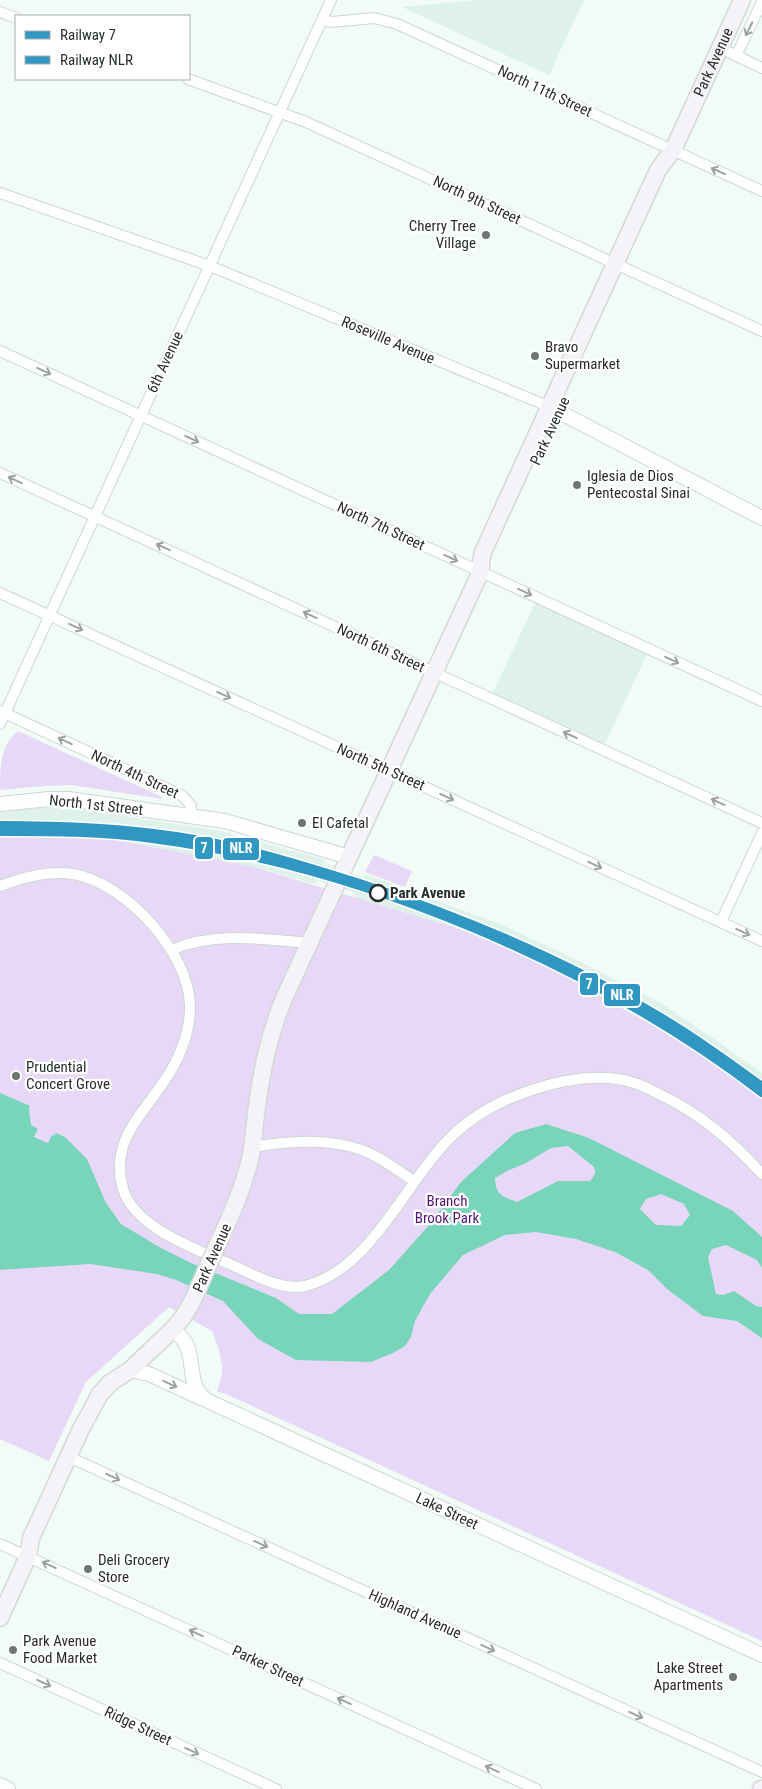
<svg xmlns="http://www.w3.org/2000/svg" width="762" height="1789" font-family="'Roboto Condensed',sans-serif">
<style>
.built{fill:#def2ea}
.green{fill:#e8d8f8}
.water{fill:#79d5b9;fill-rule:evenodd}
.lines{fill:none;stroke-linecap:round;stroke-linejoin:round}
.street-casing{stroke:#cdd6d2;stroke-width:12}
.secondary-casing{stroke:#cdd6d2;stroke-width:16}
.primary-casing{stroke:#d3d9d6;stroke-width:19}
.street{stroke:#fdfffe;stroke-width:10}
.secondary{stroke:#fdfffe;stroke-width:14}
.primary{stroke:#f5f3f8;stroke-width:16}
.primary-bridge-casing{stroke:#d3d9d6;stroke-width:19;stroke-linecap:butt}
.primary-bridge{stroke:#f5f3f8;stroke-width:16}
.rail-1-casing{stroke:#fff;stroke-width:11}
.rail-2-casing{stroke:#fff;stroke-width:11}
.rail-1{stroke:#3096c2;stroke-width:8}
.rail-2{stroke:#3096c2;stroke-width:8}
.oneway{stroke:#9da19f}
.poi-dot{fill:#6e7672;stroke:#fff;stroke-width:2}
.stop-dot{fill:#fff;stroke:#272e2b;stroke-width:2.5}
.labels{text-anchor:middle;stroke-width:4.5;stroke-linejoin:round;paint-order:stroke}
.street-label{font-size:15px;fill:#272e2b;stroke:#fff}
.poi-label{font-size:15px;fill:#272e2b;stroke:#fff;text-anchor:start}
.stop-label{font-size:15px;font-weight:bold;fill:#272e2b;stroke:#fff;text-anchor:start}
.park-label{font-size:15px;fill:#541676;stroke:#fff}
.line-badge{stroke:#fff;stroke-width:2}
.badge-label{font-size:14px;text-anchor:middle;font-weight:bold;fill:#fff}
</style>
<rect width="100%" height="100%" fill="#f2fcf7"/>
<g class="built">
<polygon points="478,0 584,0 549,75 402,7"/>
<polygon points="537,599 649,650 603,748 491,697"/>
<polygon points="49,807 62,807 217,830 325,860 323,864 364,878 365,874 500,924 583,963 661,1003 714,1039 762,1073 762,1099 680,1041 566,977 501,945 391,909 354,898 355,893 316,880 315,884 251,866 40,834 0,835 0,812"/>
</g>
<g class="green">
<path d="M18 731 162 797V799L71 785 46 786 0 790C0 768 0 745 18 731Z"/>
<polygon points="40,834 93,836 251,866 459,929 501,945 566,977 680,1041 762,1099 762,1641 226,1394 217,1392 222,1375 222,1366 219,1350 212,1331 169,1307 86,1382 49,1461 0,1439 0,835"/>
<polygon points="374,855 412,871 405,887 365,872"/>
</g>
<path class="water" d="M0 1093 30 1106 29 1110 31 1125 38 1129 34 1137 48 1143 52 1135 54 1136 56 1133 65 1137 87 1159 106 1203 121 1224 161 1248 191 1263 276 1298 299 1314H332L389 1270 430 1224 461 1182 515 1133 546 1124 589 1138 733 1211 762 1237V1268L757 1260 726 1245 712 1249 708 1257 716 1294 723 1295 734 1291 756 1306 762 1307V1338L737 1321 703 1316 667 1289 648 1270 615 1252 576 1239 536 1232 505 1235 463 1255 430 1294 415 1321 411 1337 405 1346 393 1353 371 1362 296 1360 258 1339 223 1301 176 1280 157 1274 90 1264 0 1270ZM568 1146 594 1167C597 1173 594 1176 590 1181H558L517 1202C502 1196 496 1196 495 1178L507 1171 526 1163 551 1148ZM661 1194 684 1204 690 1215 681 1226 656 1225 640 1209 646 1199Z"/>
<g class="lines">
<defs>
<g id="street">
<polyline points="0,12 16,18"/>
<polyline points="322,20 332,22 374,18 397,24 762,191"/>
<polyline points="720,48 762,68"/>
<polyline points="736,56 762,2"/>
<polyline points="188,79 306,122 762,331"/>
<polyline points="0,193 210,266 550,407"/>
<polyline points="0,351 762,701"/>
<polyline points="0,473 762,823"/>
<polyline points="0,593 762,941"/>
<polyline points="0,711 183,796 191,806 191,817"/>
<polyline points="0,724 331,0"/>
<path d="M0 886C23 877 49 870 73 874 126 883 190 953 190 1007 190 1034 178 1062 163 1083 139 1118 110 1143 123 1189 135 1229 199 1250 234 1266 254 1275 282 1291 305 1286 366 1271 400 1195 439 1150 464 1120 495 1102 532 1090 558 1081 590 1075 618 1079 633 1081 646 1087 659 1094 701 1114 731 1140 762 1174"/>
<polyline points="721,922 762,833"/>
<path d="M171 950C214 931 264 939 309 943"/>
<path d="M252 1147C290 1141 336 1137 371 1154 386 1161 400 1172 414 1181"/>
<polyline points="69,1457 762,1772"/>
<polyline points="0,1544 536,1789"/>
<polyline points="0,1663 276,1789"/>
</g>
<g id="secondary">
<polyline points="550,407 762,518"/>
<polyline points="0,804 49,799 68,799 225,821 349,857"/>
<path d="M173 1329C178 1334 183 1338 186 1344 196 1365 186 1386 208 1401L762 1655"/>
<polyline points="130,1370 149,1374 203,1399"/>
<polyline points="0,1785 8,1789"/>
</g>
<g id="primary">
<path id="s1" d="M220 1239C232 1214 243 1188 250 1160 254 1140 255 1119 258 1099 263 1063 271 1029 285 996L481 571V562L483 552 658 170 673 150 742 0"/>
<polyline points="0,1618 28,1556 31,1538 81,1429 100,1394 110,1383 130,1370 173,1329 183,1317 192,1302"/>
<polyline points="761,1789 762,1789"/>
</g>
</defs>
<use href="#street" class="street-casing"/>
<use href="#secondary" class="secondary-casing"/>
<use href="#primary" class="primary-casing"/>
<use href="#street" class="street"/>
<use href="#secondary" class="secondary"/>
<use href="#primary" class="primary"/>
<defs>
<polyline id="primary-bridge" points="192,1302 220,1239"/>
</defs>
<use href="#primary-bridge" class="primary-bridge-casing"/>
<use href="#primary-bridge" class="primary-bridge"/>
<defs>
<path id="rail-1" d="M0 832C51 832 102 832 152 839 361 866 595 965 762 1093"/>
<path id="rail-2" d="M0 825C59 825 118 827 176 836 239 845 300 864 360 883 466 918 568 961 664 1019 698 1039 730 1063 762 1086"/>
</defs>
<use href="#rail-1" class="rail-1-casing"/>
<use href="#rail-2" class="rail-2-casing"/>
<use href="#rail-1" class="rail-1"/>
<use href="#rail-2" class="rail-2"/>
</g>
<defs><path id="oneway-shaft" d="M-6 0H5M1.5-3L5.5 0L1.5 3" fill="none" stroke-width="1.6" stroke-linecap="round" stroke-linejoin="round" transform="scale(1.25)"/></defs>
<g class="oneway">
<use href="#oneway-shaft" transform="translate(749 29) rotate(116)"/>
<use href="#oneway-shaft" transform="translate(718 171) rotate(-156)"/>
<use href="#oneway-shaft" transform="translate(44 371) rotate(25)"/>
<use href="#oneway-shaft" transform="translate(192 439) rotate(25)"/>
<use href="#oneway-shaft" transform="translate(15 480) rotate(-155)"/>
<use href="#oneway-shaft" transform="translate(163 547) rotate(-155)"/>
<use href="#oneway-shaft" transform="translate(451 558) rotate(25)"/>
<use href="#oneway-shaft" transform="translate(525 592) rotate(25)"/>
<use href="#oneway-shaft" transform="translate(310 615) rotate(-155)"/>
<use href="#oneway-shaft" transform="translate(76 627) rotate(25)"/>
<use href="#oneway-shaft" transform="translate(672 660) rotate(25)"/>
<use href="#oneway-shaft" transform="translate(224 695) rotate(25)"/>
<use href="#oneway-shaft" transform="translate(570 735) rotate(-155)"/>
<use href="#oneway-shaft" transform="translate(65 741) rotate(-155)"/>
<use href="#oneway-shaft" transform="translate(447 797) rotate(25)"/>
<use href="#oneway-shaft" transform="translate(718 802) rotate(-155)"/>
<use href="#oneway-shaft" transform="translate(595 865) rotate(25)"/>
<use href="#oneway-shaft" transform="translate(743 932) rotate(25)"/>
<use href="#oneway-shaft" transform="translate(170 1384) rotate(24)"/>
<use href="#oneway-shaft" transform="translate(113 1477) rotate(25)"/>
<use href="#oneway-shaft" transform="translate(261 1544) rotate(24)"/>
<use href="#oneway-shaft" transform="translate(49 1565) rotate(-155)"/>
<use href="#oneway-shaft" transform="translate(196 1633) rotate(-155)"/>
<use href="#oneway-shaft" transform="translate(488 1648) rotate(24)"/>
<use href="#oneway-shaft" transform="translate(44 1683) rotate(25)"/>
<use href="#oneway-shaft" transform="translate(344 1701) rotate(-155)"/>
<use href="#oneway-shaft" transform="translate(636 1715) rotate(24)"/>
<use href="#oneway-shaft" transform="translate(192 1751) rotate(25)"/>
<use href="#oneway-shaft" transform="translate(492 1769) rotate(-155)"/>
</g>
<g class="poi-dot">
<circle cx="486" cy="235" r="5"/>
<circle cx="535" cy="356" r="5"/>
<circle cx="577" cy="485" r="5"/>
<circle cx="302" cy="823" r="5"/>
<circle cx="16" cy="1076" r="5"/>
<circle cx="88" cy="1569" r="5"/>
<circle cx="13" cy="1650" r="5"/>
<circle cx="733" cy="1677" r="5"/>
</g>
<circle class="stop-dot" cx="378" cy="893" r="8"/>
<g class="labels">
<g class="street-label">
<text dy="5" stroke="none"><textPath href="#s1" startOffset="1282">Park Avenue</textPath></text>
<text transform="translate(545 91) rotate(25)" y="5">North 11th Street</text>
<text transform="translate(477 200) rotate(25)" y="5">North 9th Street</text>
<text transform="translate(388 340) rotate(23)" y="5">Roseville Avenue</text>
<text transform="translate(165 362) rotate(-65)" y="5">6th Avenue</text>
<text transform="translate(550 431) rotate(-65)" y="5">Park Avenue</text>
<text transform="translate(381 526) rotate(25)" y="5">North 7th Street</text>
<text transform="translate(381 648) rotate(25)" y="5">North 6th Street</text>
<text transform="translate(381 767) rotate(24)" y="5">North 5th Street</text>
<text transform="translate(135 774) rotate(25)" y="5">North 4th Street</text>
<text transform="translate(96 805) rotate(6)" y="5">North 1st Street</text>
<text transform="translate(212 1258) rotate(-66)" y="5">Park Avenue</text>
<text transform="translate(447 1511) rotate(25)" y="5">Lake Street</text>
<text transform="translate(415 1614) rotate(24)" y="5">Highland Avenue</text>
<text transform="translate(268 1666) rotate(25)" y="5">Parker Street</text>
<text transform="translate(138 1726) rotate(25)" y="5">Ridge Street</text>
</g>
<g class="poi-label">
<text x="476" y="231" text-anchor="end">Cherry Tree<tspan x="476" dy="17">Village</tspan></text>
<text x="545" y="352">Bravo<tspan x="545" dy="17">Supermarket</tspan></text>
<text x="587" y="481">Iglesia de Dios<tspan x="587" dy="17">Pentecostal Sinai</tspan></text>
<text x="312" y="828">El Cafetal</text>
<text x="26" y="1072">Prudential<tspan x="26" dy="17">Concert Grove</tspan></text>
<text x="98" y="1565">Deli Grocery<tspan x="98" dy="17">Store</tspan></text>
<text x="23" y="1646">Park Avenue<tspan x="23" dy="17">Food Market</tspan></text>
<text x="723" y="1673" text-anchor="end">Lake Street<tspan x="723" dy="17">Apartments</tspan></text>
</g>
<g class="stop-label">
<text x="390" y="898">Park Avenue</text>
</g>
<g class="park-label">
<text x="447" y="1206">Branch<tspan x="447" dy="17">Brook Park</tspan></text>
</g>
</g>
<g class="line-badge">
<rect x="194" y="836" width="20" height="24" rx="5" fill="#3096c2"/>
<rect x="222" y="837" width="38" height="24" rx="5" fill="#3096c2"/>
<rect x="579" y="972" width="20" height="24" rx="5" fill="#3096c2"/>
<rect x="603" y="983" width="38" height="24" rx="5" fill="#3096c2"/>
</g>
<g class="badge-label">
<text x="204" y="853">7</text>
<text x="241" y="853">NLR</text>
<text x="589" y="989">7</text>
<text x="622" y="1000">NLR</text>
</g>
<rect x="15" y="15" width="175" height="65" fill="#ffffff" stroke="#a9abaa"/>
<rect x="25" y="31" width="25" height="8" fill="#3096c2" stroke="#a9abaa"/>
<text x="60" y="40" font-size="15" fill="#272e2b">Railway 7</text>
<rect x="25" y="56" width="25" height="8" fill="#3096c2" stroke="#a9abaa"/>
<text x="60" y="65" font-size="15" fill="#272e2b">Railway NLR</text>
</svg>
